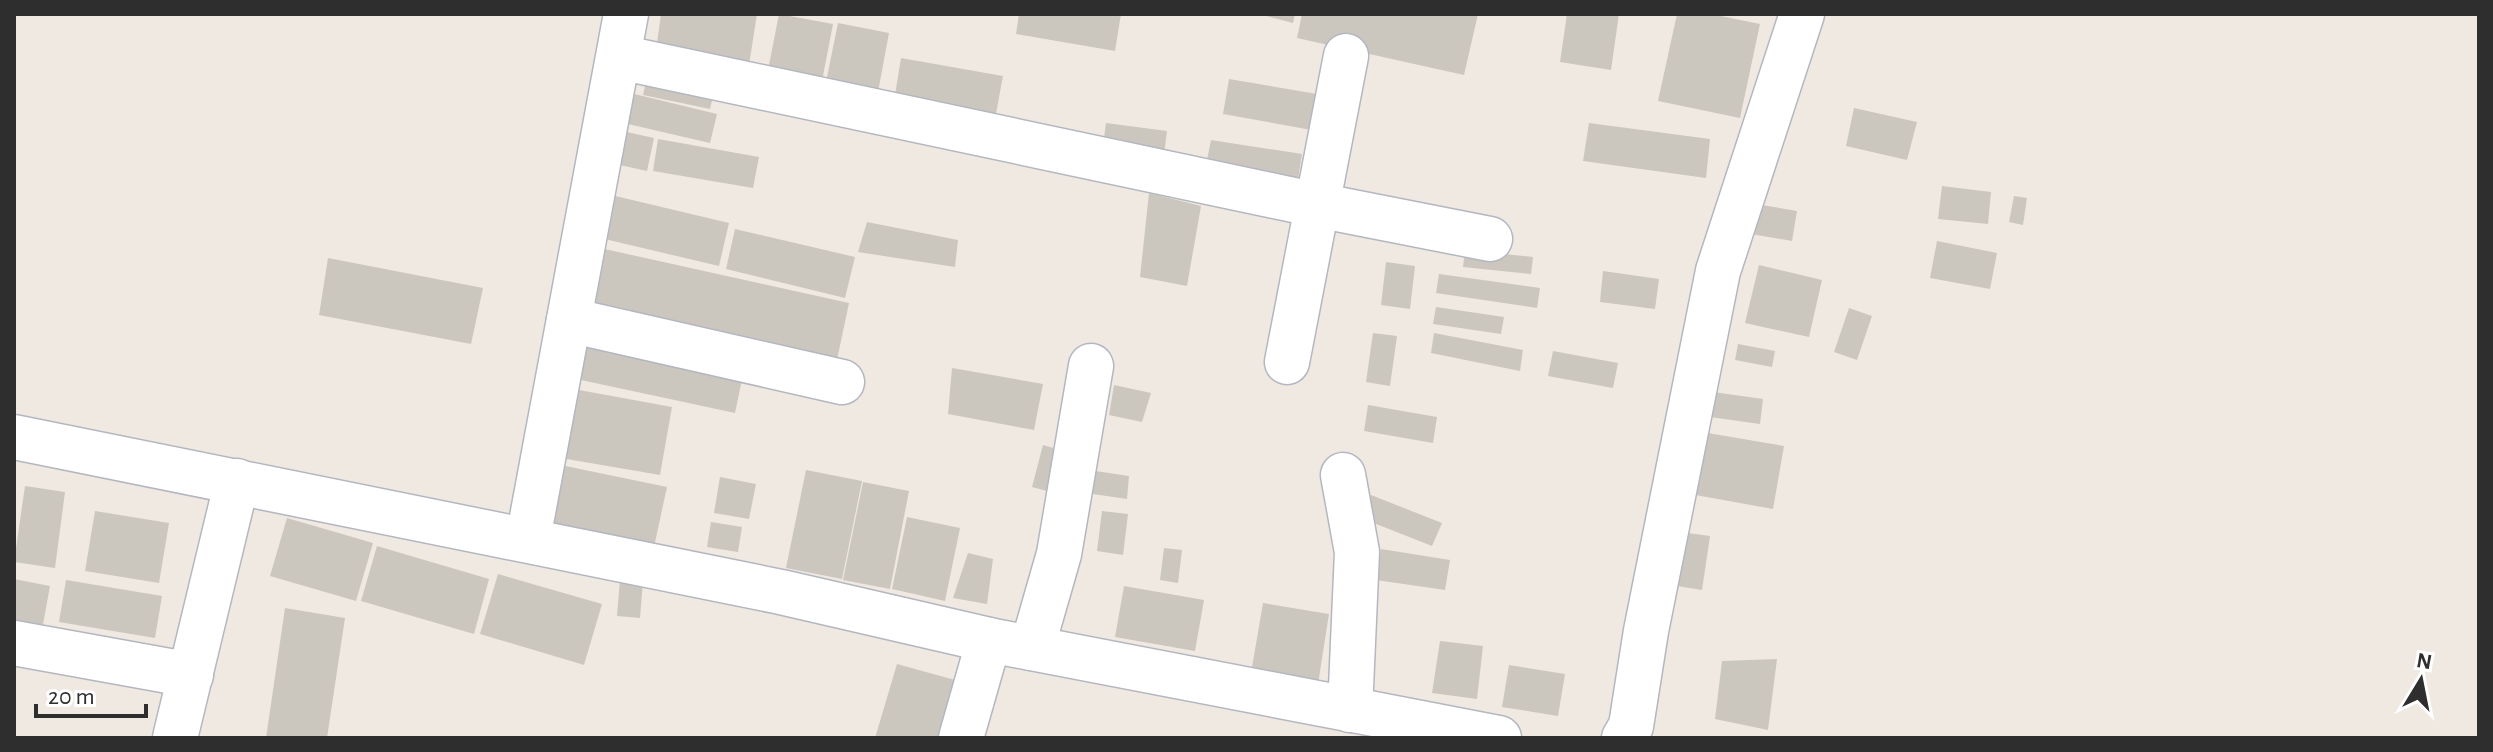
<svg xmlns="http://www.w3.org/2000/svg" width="2493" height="752" font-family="'Alegreya Sans',sans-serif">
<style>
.building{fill:#cbc7bf}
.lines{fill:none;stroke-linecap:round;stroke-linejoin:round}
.minor-casing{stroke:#b4b7c1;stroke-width:47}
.minor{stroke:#fff;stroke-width:44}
</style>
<rect width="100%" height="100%" fill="#efe9e1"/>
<g class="building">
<polygon points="661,14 757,14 749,65 656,50"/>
<polygon points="779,14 833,24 822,81 768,70"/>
<polygon points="1019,14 1121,14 1115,51 1016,34"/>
<polygon points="1258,14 1295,14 1293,23"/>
<polygon points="1302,14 1478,14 1464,75 1297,38"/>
<polygon points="1567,14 1619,14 1611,70 1560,62"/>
<polygon points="1677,14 1711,14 1760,24 1740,118 1658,101"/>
<polygon points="838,23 889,33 878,92 826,82"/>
<polygon points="901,58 1003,76 995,119 894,101"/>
<polygon points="649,69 716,84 710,109 643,95"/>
<polygon points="1229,79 1323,95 1317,131 1223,114"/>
<polygon points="622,91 717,114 710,143 615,121"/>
<polygon points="1854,108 1917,122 1907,160 1846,146"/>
<polygon points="1106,123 1167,131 1163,162 1102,153"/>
<polygon points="1589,123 1710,139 1706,178 1583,161"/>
<polygon points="613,129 654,138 647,171 606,162"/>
<polygon points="658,139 759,157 753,188 653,171"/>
<polygon points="1211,140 1302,154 1298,179 1206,165"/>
<polygon points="1942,186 1991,192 1988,224 1938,219"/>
<polygon points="1149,193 1201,206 1187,286 1140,277"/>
<polygon points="607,194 729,223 719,266 596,237"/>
<polygon points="2014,196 2027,198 2023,225 2009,222"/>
<polygon points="1750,203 1797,211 1792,241 1745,233"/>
<polygon points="867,222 958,240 955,267 858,252"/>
<polygon points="735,229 855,257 845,298 726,269"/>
<polygon points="1937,241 1997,253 1990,289 1930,278"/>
<polygon points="591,246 849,303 834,374 575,316"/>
<polygon points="1465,250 1533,257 1531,274 1463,267"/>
<polygon points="328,258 483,288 471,344 319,315"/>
<polygon points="1386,262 1415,266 1410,309 1381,305"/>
<polygon points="1759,265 1822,280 1809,337 1745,323"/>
<polygon points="1603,271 1659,279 1655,309 1600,302"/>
<polygon points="1439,274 1540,288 1537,308 1436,293"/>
<polygon points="1436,307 1504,317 1501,334 1433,324"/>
<polygon points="1849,308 1872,316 1857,360 1834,352"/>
<polygon points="578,328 745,365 735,413 567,377"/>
<polygon points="1373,333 1397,336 1390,386 1366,382"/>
<polygon points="1434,333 1523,350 1520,371 1431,353"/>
<polygon points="1738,344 1775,351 1772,367 1735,360"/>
<polygon points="1553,351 1618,363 1613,388 1548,376"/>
<polygon points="952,368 1043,384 1034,430 948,414"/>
<polygon points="1114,385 1151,393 1142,422 1109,415"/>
<polygon points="568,388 672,407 660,475 555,457"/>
<polygon points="1713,392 1763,399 1760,424 1710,417"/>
<polygon points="1368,405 1437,417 1433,443 1364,431"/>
<polygon points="1690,430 1784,446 1773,509 1679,492"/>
<polygon points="1043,445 1064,451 1054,493 1032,487"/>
<polygon points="551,463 667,487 652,556 537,532"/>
<polygon points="806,470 862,481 842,579 786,568"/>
<polygon points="1089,470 1129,476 1127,499 1086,493"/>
<polygon points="720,477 756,484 749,519 714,513"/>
<polygon points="863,482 909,491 890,589 843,580"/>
<polygon points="25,486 65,492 55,568 14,562"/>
<polygon points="1371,495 1442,523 1432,546 1361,518"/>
<polygon points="95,511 169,523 159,583 85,571"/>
<polygon points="1102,511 1128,514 1123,555 1097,551"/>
<polygon points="907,517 960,528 945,601 892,589"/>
<polygon points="287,518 373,543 356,601 270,576"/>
<polygon points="711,522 742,527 738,552 707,547"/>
<polygon points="1673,531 1710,536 1702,590 1665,584"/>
<polygon points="377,546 489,579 474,634 361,601"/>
<polygon points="1164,548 1182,550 1178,583 1160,580"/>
<polygon points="1381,549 1450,560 1445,590 1376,580"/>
<polygon points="968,553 993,559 987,604 953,598"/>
<polygon points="498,574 602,604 584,665 480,634"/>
<polygon points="14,579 50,586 40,641 14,636"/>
<polygon points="620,579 643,581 640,618 617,616"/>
<polygon points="66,580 162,596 155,638 59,622"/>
<polygon points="1124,586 1204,600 1195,651 1115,637"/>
<polygon points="1263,603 1329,614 1318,684 1251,673"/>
<polygon points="285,608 345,618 327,738 266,738"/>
<polygon points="1440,641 1483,646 1477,699 1432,693"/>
<polygon points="1777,659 1768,730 1715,719 1722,661"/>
<polygon points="897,664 955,680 938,738 875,738"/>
<polygon points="1509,665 1565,674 1558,716 1502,707"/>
</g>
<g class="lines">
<defs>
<g id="minor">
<polyline points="619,57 1317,205 1490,239"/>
<polyline points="569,320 842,382"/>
<polyline points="1287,362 1346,56"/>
<polyline points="14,437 781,592 989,640 1499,738"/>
<polyline points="1343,475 1357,552 1350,710"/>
<polyline points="528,539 626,14"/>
<polyline points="14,643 191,675"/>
<polyline points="1032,648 1059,554 1091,366"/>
<polyline points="175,738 237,481"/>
<polyline points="961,738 989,640"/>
<polyline points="1624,738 1631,726 1646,631 1718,271 1802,14"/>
</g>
</defs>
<use href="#minor" class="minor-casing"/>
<use href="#minor" class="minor"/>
</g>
<rect width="2493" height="752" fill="none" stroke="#2e2e2e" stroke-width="32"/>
<g transform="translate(2421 680) rotate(10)" stroke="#ffffff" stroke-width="6" paint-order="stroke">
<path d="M0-6L14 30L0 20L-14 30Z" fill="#2e2e2e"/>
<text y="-12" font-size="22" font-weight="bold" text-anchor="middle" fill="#2e2e2e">N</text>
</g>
<path d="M36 704v12h110v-12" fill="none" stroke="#2e2e2e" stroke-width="4"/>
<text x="48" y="704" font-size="24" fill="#2e2e2e" stroke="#ffffff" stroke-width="6" paint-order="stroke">20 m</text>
</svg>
